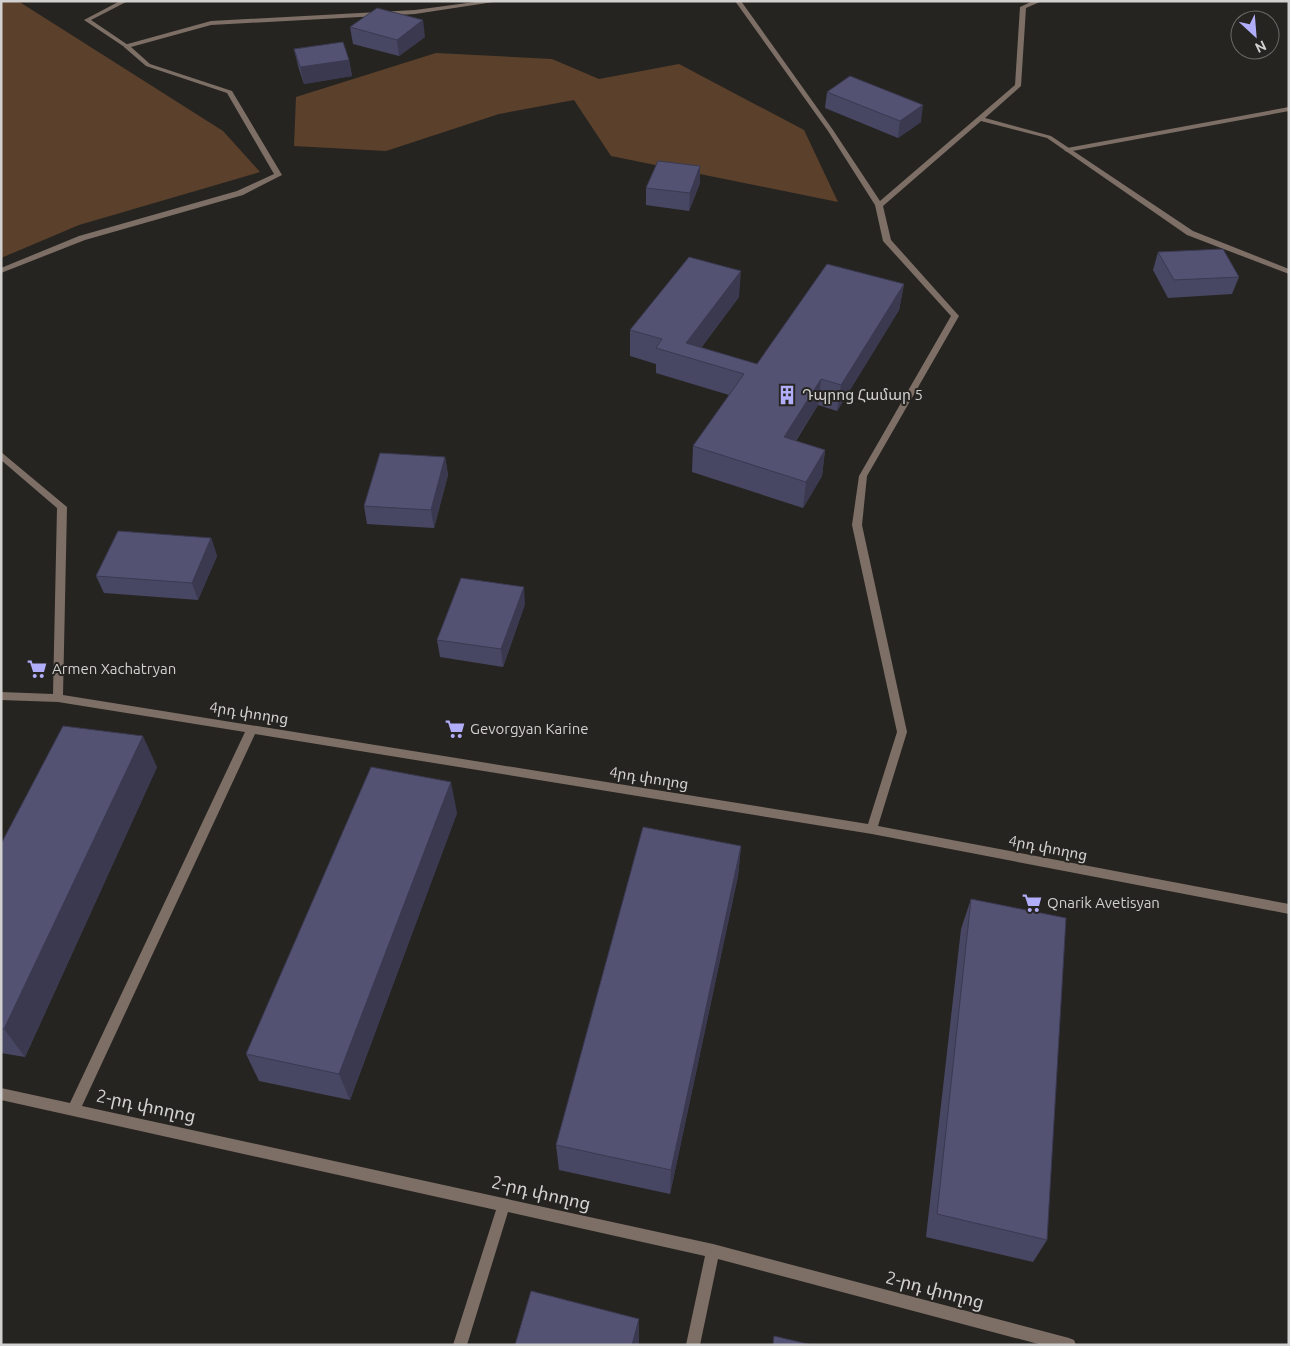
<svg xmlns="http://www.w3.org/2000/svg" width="1290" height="1346" font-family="Ubuntu,'Noto Sans Armenian',sans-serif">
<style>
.green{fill:#5b412b}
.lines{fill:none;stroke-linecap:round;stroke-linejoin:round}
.lane{fill:#7d6f65;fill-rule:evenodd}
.street{fill:#7d6f65;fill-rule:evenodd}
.wall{fill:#474763}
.shaded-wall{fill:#3a3950}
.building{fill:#535273;stroke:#3a3950}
.labels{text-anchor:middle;stroke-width:4;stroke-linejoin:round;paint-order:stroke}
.poi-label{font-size:15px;fill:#d3d1d0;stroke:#262421;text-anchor:start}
.street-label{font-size:15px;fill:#d3d1d0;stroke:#262421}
.near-street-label{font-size:18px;fill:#d3d1d0;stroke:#262421}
</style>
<rect width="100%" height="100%" fill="#262421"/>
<g class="green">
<polygon points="1,1 18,1 223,131 260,172 79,225 1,258"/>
<polygon points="436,53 552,59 599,79 679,64 804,130 838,202 611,156 574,100 499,114 386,151 294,146 296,97"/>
</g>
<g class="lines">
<g class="lane">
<polygon points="120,1 128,1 91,20 128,45 129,46 126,48 84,20"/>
<polygon points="1289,107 1289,111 1067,152 1064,150 1067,148"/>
</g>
<g class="street">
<polygon points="482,1 500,1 415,14 211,25 131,47 150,64 232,91 282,175 243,195 85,240 1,273 1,268 79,236 237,191 274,174 227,93 146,66 124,47 124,45 211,21 415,10"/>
<polygon points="735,1 741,1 833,130 880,201 1015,85 1020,7 1033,1 1042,1 1026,8 1021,86 985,118 1051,136 1193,231 1289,269 1289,274 1187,235 1047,138 981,121 883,206 891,240 959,316 867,476 862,525 907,732 878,826 1289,904 1289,914 872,834 255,734 82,1106 713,1244 1069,1338 1074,1340 1076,1345 1042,1345 718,1259 700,1345 686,1345 705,1256 508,1212 467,1345 453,1345 496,1210 1,1100 1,1088 70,1103 245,732 58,702 1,700 1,692 53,694 57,508 1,460 1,452 67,507 63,695 868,824 897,732 852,525 859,476 951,316 883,241 875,205 828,131"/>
</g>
</g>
<g class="wall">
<polygon points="350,27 425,37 399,56 353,44"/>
<polygon points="294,49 349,60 352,76 304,84 298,66"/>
<polygon points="827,92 921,122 898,138 825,108"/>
<polygon points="700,166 700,183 689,211 646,205 646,188"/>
<polygon points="1158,252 1239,277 1232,294 1168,298 1153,270"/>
<polygon points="904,284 899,310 837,411 818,405 796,441 825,450 822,476 803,508 692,472 693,446 729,395 656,373 656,364 630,356 630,330 739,297 701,348 757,364"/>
<polygon points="445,457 448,475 434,528 367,524 364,506"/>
<polygon points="211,538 217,556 198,600 104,593 96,576"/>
<polygon points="525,604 503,667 440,657 437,640"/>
<polygon points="157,767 25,1057 1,1053 1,844"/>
<polygon points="457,813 350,1100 259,1081 246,1054"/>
<polygon points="741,846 738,876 670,1194 559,1170 556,1145"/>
<polygon points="971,899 1047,1240 1033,1262 926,1237 961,929"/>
</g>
<g class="shaded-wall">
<polygon points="423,20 425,37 399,56 397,40"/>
<polygon points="349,60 352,76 304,84 300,67"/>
<polygon points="923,105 921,122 898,138 900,121"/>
<polygon points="700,166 700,183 689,211 690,193"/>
<polygon points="741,271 739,297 693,358 686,343"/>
<polygon points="904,284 899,310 837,411 841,385"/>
<polygon points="821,379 818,405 781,463 784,437"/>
<polygon points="825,450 822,476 803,508 806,482"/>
<polygon points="445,457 448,475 434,528 431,510"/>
<polygon points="211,538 217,556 198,600 192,583"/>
<polygon points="524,587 525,604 503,667 501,649"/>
<polygon points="143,736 157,767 25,1057 4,1029"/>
<polygon points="451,782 457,813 350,1100 339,1074"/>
<polygon points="741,846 738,876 670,1194 671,1170"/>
<polygon points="639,1319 639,1345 632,1345"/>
</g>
<g class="building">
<polygon points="377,8 423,20 397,40 350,27"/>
<polygon points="343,42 349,60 300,67 294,49"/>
<polygon points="850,76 923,105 900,121 827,92"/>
<polygon points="658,161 700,166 690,193 646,188"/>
<polygon points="1223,249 1239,277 1174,280 1158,252"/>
<polygon points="689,257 741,271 686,343 757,364 827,264 904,284 841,385 821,379 784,437 825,450 806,482 693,446 744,374 656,348 662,339 630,330"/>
<polygon points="380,453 445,457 431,510 364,506"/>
<polygon points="118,531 211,538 192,583 96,576"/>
<polygon points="461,578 524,587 501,649 437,640"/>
<polygon points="63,726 143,736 4,1029 1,1029 1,844"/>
<polygon points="371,767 451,782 339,1074 246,1054"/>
<polygon points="643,827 741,846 671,1170 556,1145"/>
<polygon points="971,899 1066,918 1047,1240 937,1214"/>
<polygon points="531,1291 639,1319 632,1345 515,1345"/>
<polygon points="774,1336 812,1345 773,1345"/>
</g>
<defs>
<symbol id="building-bare" viewBox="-9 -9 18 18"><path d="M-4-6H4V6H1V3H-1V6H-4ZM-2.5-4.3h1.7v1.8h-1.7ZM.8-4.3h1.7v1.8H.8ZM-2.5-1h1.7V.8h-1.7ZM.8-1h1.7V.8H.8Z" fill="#b2adf9" stroke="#262421" stroke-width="2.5" paint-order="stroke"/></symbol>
<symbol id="supermarket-bare" viewBox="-9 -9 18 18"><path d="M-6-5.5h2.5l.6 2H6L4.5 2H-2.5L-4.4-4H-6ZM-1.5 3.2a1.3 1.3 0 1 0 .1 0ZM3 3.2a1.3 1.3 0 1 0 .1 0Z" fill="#b2adf9" stroke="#262421" stroke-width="2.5" paint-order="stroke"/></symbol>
</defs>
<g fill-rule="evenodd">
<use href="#building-bare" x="773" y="381" width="28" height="28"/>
<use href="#supermarket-bare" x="23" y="655" width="28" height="28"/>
<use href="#supermarket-bare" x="441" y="715" width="28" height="28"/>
<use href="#supermarket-bare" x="1018" y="889" width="28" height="28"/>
</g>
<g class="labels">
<g class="poi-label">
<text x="802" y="400">Դպրոց Համար 5</text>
<text x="52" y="674">Armen Xachatryan</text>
<text x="470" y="734">Gevorgyan Karine</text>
<text x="1047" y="908">Qnarik Avetisyan</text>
</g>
<g class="street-label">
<text transform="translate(249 713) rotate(9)" y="5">4րդ փողոց</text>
<text transform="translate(649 778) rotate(9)" y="5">4րդ փողոց</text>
<text transform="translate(1048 848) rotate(11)" y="5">4րդ փողոց</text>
</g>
<g class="near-street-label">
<text transform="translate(146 1106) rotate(12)" y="6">2-րդ փողոց</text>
<text transform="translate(541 1193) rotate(13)" y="6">2-րդ փողոց</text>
<text transform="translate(935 1290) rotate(15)" y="6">2-րդ փողոց</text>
</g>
</g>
<rect width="1290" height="1346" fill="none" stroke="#d3d1d0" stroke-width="5"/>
<g transform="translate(1255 35) rotate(154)"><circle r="24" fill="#262421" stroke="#6b6967"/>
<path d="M0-4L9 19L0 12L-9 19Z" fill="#b2adf9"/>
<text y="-8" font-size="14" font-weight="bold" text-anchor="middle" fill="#d3d1d0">N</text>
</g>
</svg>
